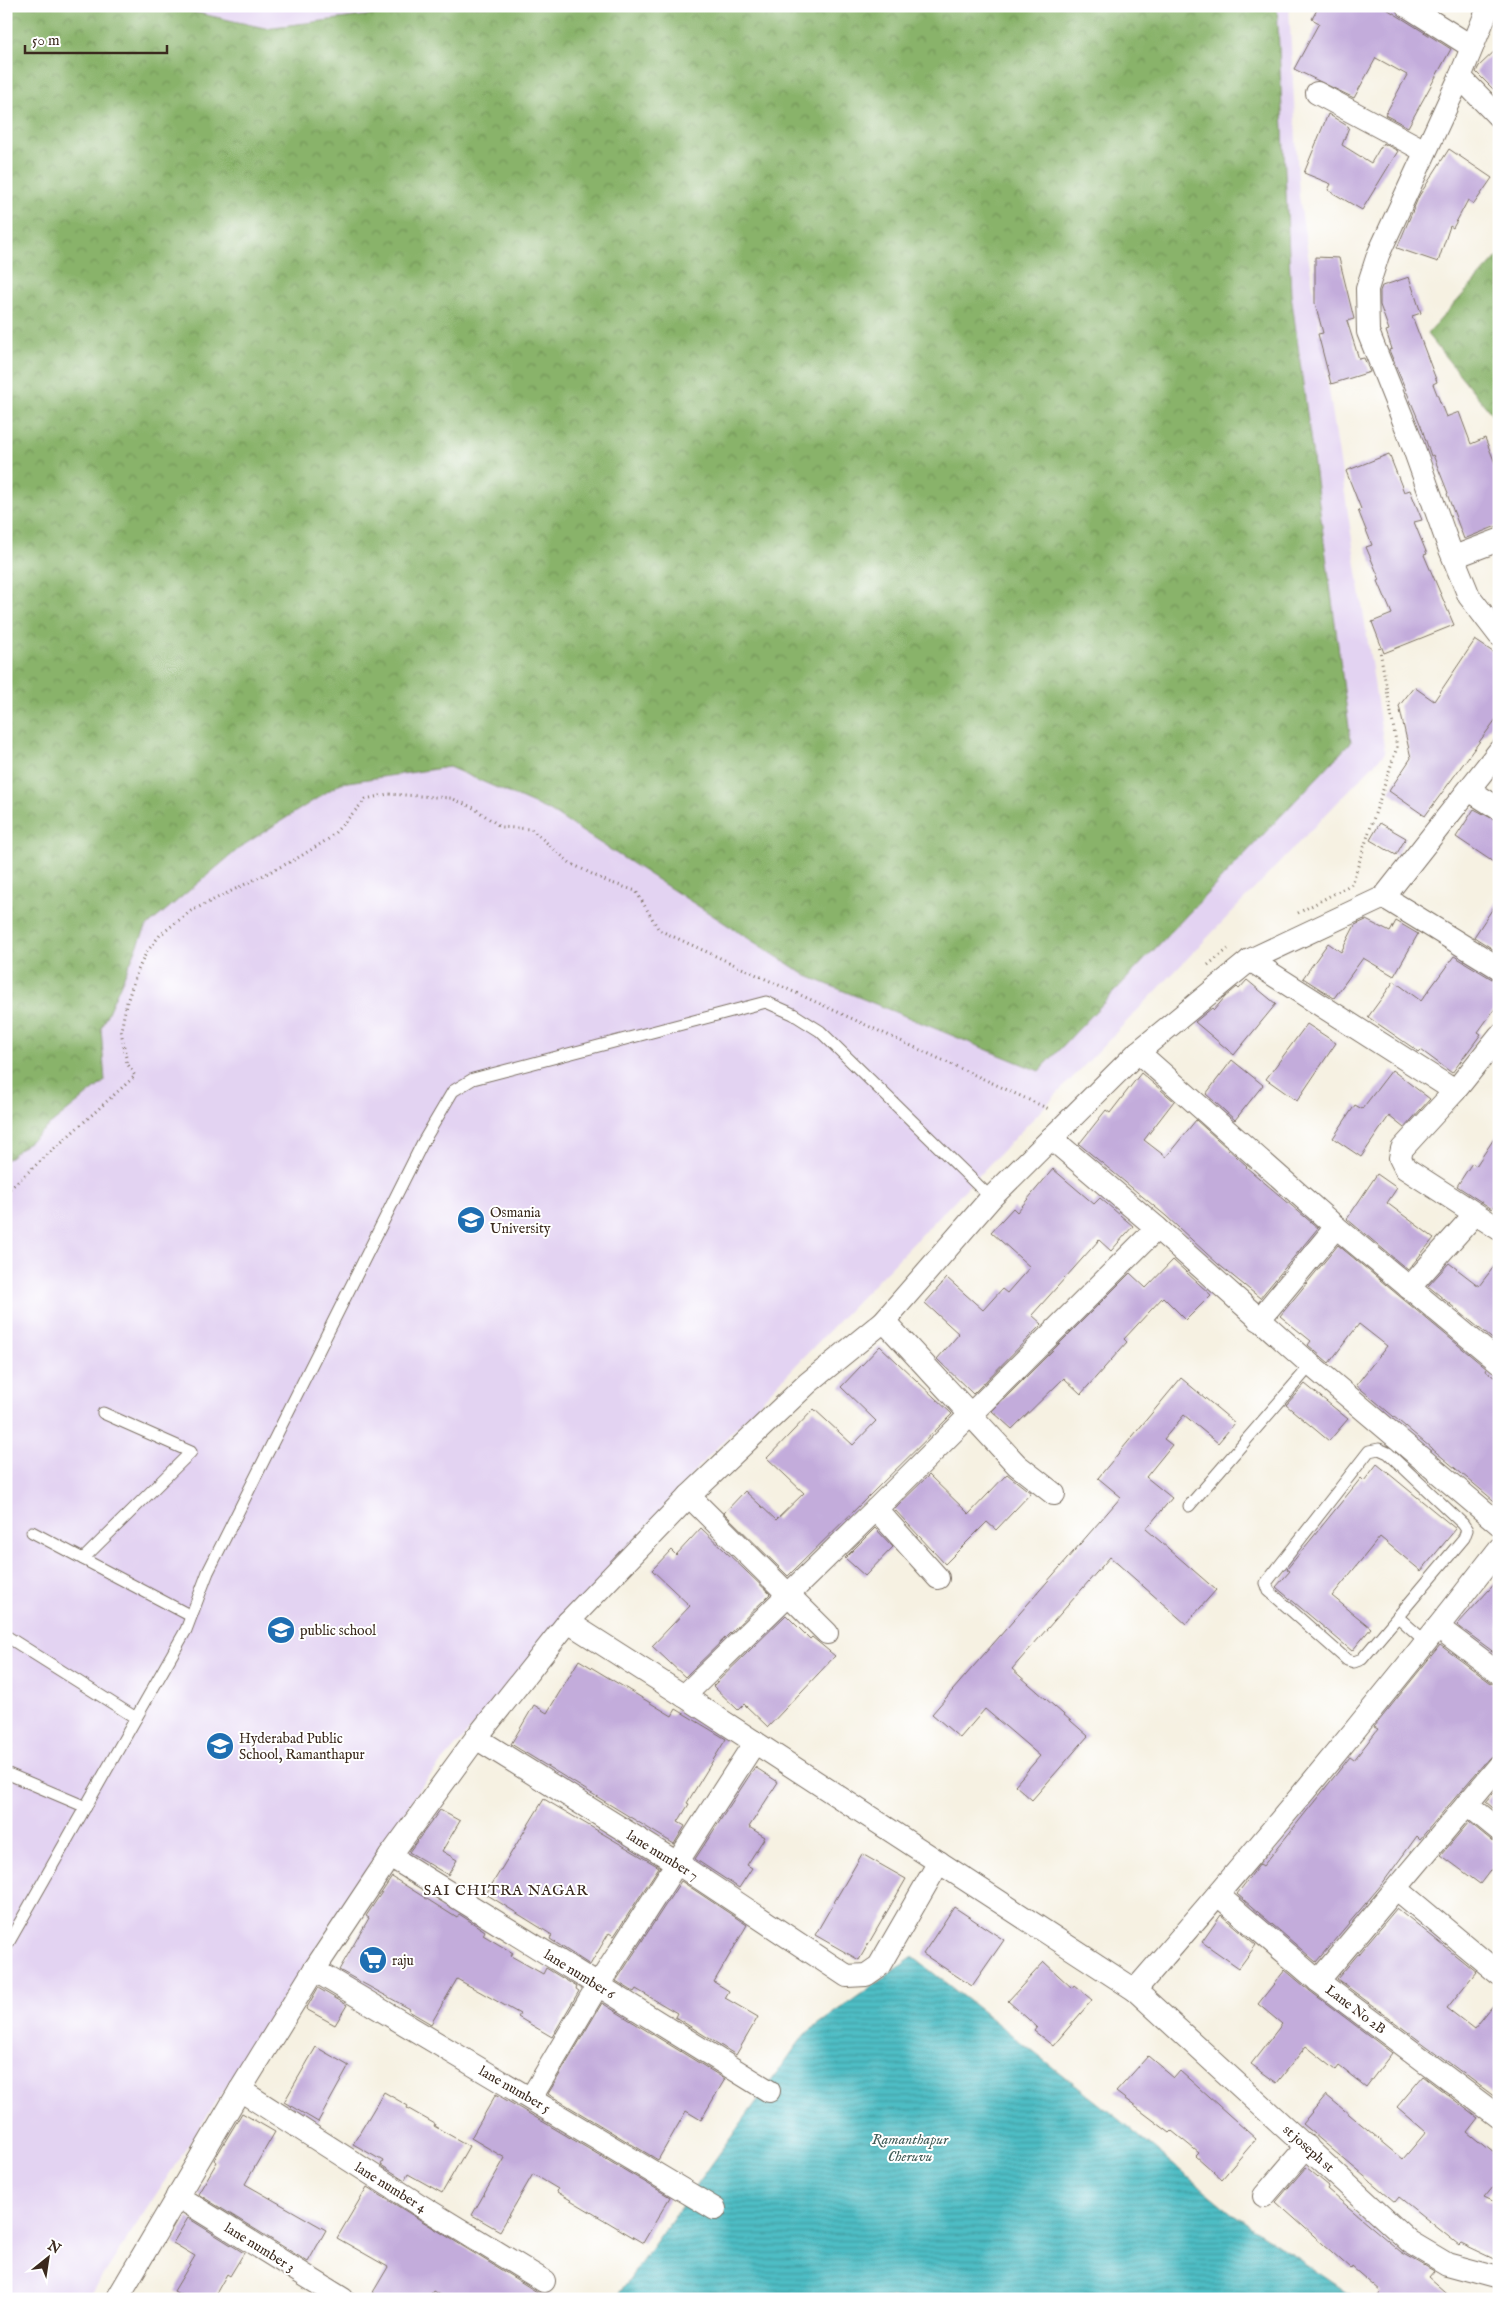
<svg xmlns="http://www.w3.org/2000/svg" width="1505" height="2305" font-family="'IM FELL English',serif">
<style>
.built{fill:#e3d3f2}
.forest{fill:url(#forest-crowns);stroke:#626e44}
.water{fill:url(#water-rules);stroke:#447472}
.building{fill:#c3acdb}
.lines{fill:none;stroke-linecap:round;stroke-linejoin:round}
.service-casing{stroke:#7c7063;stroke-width:13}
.minor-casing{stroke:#7c7063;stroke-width:24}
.path{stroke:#7c7063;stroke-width:3;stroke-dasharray:1 4;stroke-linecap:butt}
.service{stroke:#fff;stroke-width:11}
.minor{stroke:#fff;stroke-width:22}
.labels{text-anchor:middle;stroke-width:4;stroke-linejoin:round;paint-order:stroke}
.poi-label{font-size:14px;fill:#3b2a1e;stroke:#fff;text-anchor:start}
.street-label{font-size:14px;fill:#3b2a1e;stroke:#fff}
.neighbourhood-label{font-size:15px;letter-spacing:1px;fill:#3b2a1e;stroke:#fff}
.water-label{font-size:15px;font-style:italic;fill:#425d58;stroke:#fff}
</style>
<defs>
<pattern id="forest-crowns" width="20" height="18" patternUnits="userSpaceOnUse" patternTransform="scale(1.25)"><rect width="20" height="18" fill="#89b36a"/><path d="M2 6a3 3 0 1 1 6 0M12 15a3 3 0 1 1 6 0" fill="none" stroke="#719257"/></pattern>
<pattern id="water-rules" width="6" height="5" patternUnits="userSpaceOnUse" patternTransform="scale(1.25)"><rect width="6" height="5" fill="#4ebdc5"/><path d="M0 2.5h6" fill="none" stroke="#429a9f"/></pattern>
</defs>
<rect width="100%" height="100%" fill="#fff"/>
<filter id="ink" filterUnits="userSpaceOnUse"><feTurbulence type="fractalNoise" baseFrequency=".02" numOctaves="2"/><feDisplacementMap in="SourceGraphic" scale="10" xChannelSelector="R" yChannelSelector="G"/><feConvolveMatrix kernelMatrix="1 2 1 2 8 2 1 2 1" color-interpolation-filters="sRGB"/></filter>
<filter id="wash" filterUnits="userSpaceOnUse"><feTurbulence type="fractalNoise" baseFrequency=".0096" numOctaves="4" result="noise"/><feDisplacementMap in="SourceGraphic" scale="20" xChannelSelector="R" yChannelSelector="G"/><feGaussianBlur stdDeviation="1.12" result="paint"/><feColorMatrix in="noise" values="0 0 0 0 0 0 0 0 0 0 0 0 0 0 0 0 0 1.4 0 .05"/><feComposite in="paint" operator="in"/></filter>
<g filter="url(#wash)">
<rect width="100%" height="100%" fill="#f6f1e2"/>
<polygon class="built" points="6,6 1289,6 1299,196 1385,753 700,1465 423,1784 88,2299 6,2299"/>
<g class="forest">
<polygon points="6,6 166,6 265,28 412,10 416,6 1277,6 1291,294 1351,742 1039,1071 807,976 550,811 449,767 341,783 242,846 146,927 101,1028 105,1081 6,1160"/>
<polygon points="1499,255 1499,423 1427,334"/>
</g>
<polygon class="water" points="913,1957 1117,2118 1235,2216 1357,2299 615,2299 805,2034"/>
<g id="blocks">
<g class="building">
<polygon points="1319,6 1382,6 1451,49 1408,127 1385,115 1407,75 1376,58 1354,98 1294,69 1319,23 1312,19"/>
<polygon points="1499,47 1499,95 1476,72 1479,66"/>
<polygon points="1328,114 1349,127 1342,145 1371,163 1383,143 1398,151 1362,210 1328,190 1331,184 1304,173"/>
<polygon points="1449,149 1492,178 1474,204 1468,200 1453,228 1450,226 1438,262 1397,248 1419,196"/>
<polygon points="1315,257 1339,258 1354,319 1347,321 1359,359 1364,358 1370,372 1331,384 1318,334 1323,333 1315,303"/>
<polygon points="1409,277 1421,313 1412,316 1437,382 1433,384 1446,417 1459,412 1471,444 1485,438 1499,473 1499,525 1464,539 1447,494 1448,493 1433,455 1431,456 1421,426 1389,350 1392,349 1386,331 1389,330 1380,305 1380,291 1382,286"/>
<polygon points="1389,454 1404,492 1410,490 1422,520 1414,522 1427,554 1424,555 1454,625 1384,653 1372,622 1392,614 1378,581 1380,580 1366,547 1372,545 1358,510 1361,509 1346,471"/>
<polygon points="1475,640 1499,656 1499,715 1425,816 1389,791 1411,758 1399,706 1414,687 1434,701"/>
<polygon points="1474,809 1499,822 1499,866 1456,837"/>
<polygon points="1380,823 1406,838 1396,855 1370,840"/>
<polygon points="1499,899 1499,946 1496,951 1474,937"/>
<polygon points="1366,920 1390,932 1396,921 1418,934 1394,976 1363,958 1334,998 1303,978 1328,943 1341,952 1355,925"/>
<polygon points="1454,956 1492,979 1499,981 1499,1003 1478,1032 1481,1034 1452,1073 1421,1050 1419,1052 1368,1017 1394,981 1421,1001"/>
<polygon points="1247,980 1276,1004 1234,1055 1195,1022 1212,1008 1214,1010 1225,997 1237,987 1239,989"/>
<polygon points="1307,1024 1336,1043 1297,1101 1266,1079"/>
<polygon points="1232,1060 1263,1085 1235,1120 1206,1094"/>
<polygon points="1392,1070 1430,1099 1404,1128 1389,1116 1361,1157 1333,1138 1355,1105 1362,1109"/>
<polygon points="1141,1073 1174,1101 1144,1140 1166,1157 1196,1120 1247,1166 1246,1167 1318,1228 1260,1298 1218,1264 1166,1216 1079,1144 1106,1110 1110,1113"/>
<polygon points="1499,1131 1499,1198 1492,1209 1457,1186 1472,1163 1476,1166"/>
<polygon points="1053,1169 1094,1204 1100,1198 1133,1226 1111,1251 1099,1240 1032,1315 1042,1324 973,1394 937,1359 959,1334 925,1303 947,1278 983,1310 1002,1289 1007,1293 1030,1267 991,1232 1013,1208 1017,1212"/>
<polygon points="1377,1174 1397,1188 1387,1203 1434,1238 1408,1270 1347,1219"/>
<polygon points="1338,1245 1487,1369 1486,1371 1499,1381 1499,1505 1356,1385 1387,1346 1359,1324 1329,1363 1308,1345 1311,1341 1280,1316"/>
<polygon points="1173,1260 1211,1295 1186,1320 1163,1297 1124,1339 1127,1342 1081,1394 1064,1378 1012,1429 992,1411 1130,1273 1146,1288"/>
<polygon points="1499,1260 1499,1339 1496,1342 1428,1286 1449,1263 1479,1286"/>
<polygon points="880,1346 952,1414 788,1576 724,1513 745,1491 776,1520 804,1493 767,1458 814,1409 853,1445 876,1421 841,1387"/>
<polygon points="1181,1378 1235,1423 1218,1443 1184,1415 1164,1439 1172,1445 1146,1477 1172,1498 1146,1529 1216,1590 1186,1624 1110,1557 1012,1669 1088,1736 1032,1800 1015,1785 1040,1756 985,1709 960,1738 932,1714 1121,1497 1098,1478"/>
<polygon points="1305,1384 1348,1419 1329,1441 1286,1405"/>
<polygon points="1377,1464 1456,1529 1421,1571 1380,1537 1332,1596 1371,1628 1352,1651 1276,1587 1290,1571 1287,1569 1361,1478 1364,1481"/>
<polygon points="1007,1474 1031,1493 996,1530 987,1522 945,1564 894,1509 929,1475 969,1514"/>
<polygon points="701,1528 770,1594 685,1677 652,1646 690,1606 652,1570 671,1550 676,1555"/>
<polygon points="875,1528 893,1547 865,1576 845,1558"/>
<polygon points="1499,1579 1499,1656 1457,1625"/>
<polygon points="786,1615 810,1639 812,1637 835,1656 768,1727 744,1704 738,1710 713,1686"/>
<polygon points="1440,1645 1491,1683 1499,1686 1499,1753 1489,1758 1420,1839 1417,1836 1382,1884 1316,1962 1237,1894 1260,1864 1263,1866 1350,1757 1354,1760 1378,1729 1374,1727"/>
<polygon points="579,1660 672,1716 676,1709 726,1739 687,1803 689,1804 678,1822 685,1826 674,1844 511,1744 534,1705 547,1713"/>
<polygon points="755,1767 778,1782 749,1827 765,1837 747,1865 752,1868 739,1888 695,1859"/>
<polygon points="1499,1787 1499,1813 1486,1802"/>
<polygon points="544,1799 659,1867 614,1936 609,1933 590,1965 550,1939 552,1935 486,1894"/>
<polygon points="440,1810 460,1821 442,1851 457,1860 448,1875 409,1852"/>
<polygon points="1469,1822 1491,1840 1499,1843 1499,1859 1480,1884 1441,1855"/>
<polygon points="862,1854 906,1879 859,1960 815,1935"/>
<polygon points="392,1877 457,1918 459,1914 485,1931 483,1935 513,1953 511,1956 543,1974 546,1968 577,1987 576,1989 579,1991 552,2037 518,2017 520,2014 457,1979 431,2024 409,2011 410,2009 339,1970 369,1918 366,1916"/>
<polygon points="681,1881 747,1925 714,1982 729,1991 725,1998 758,2017 736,2055 675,2017 677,2013 636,1989 634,1992 616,1981"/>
<polygon points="954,1907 1004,1940 972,1986 923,1954"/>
<polygon points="1397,1908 1476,1972 1447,2008 1474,2029 1499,1998 1499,2100 1337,1979"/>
<polygon points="1221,1915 1256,1945 1239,1968 1202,1942"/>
<polygon points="1044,1962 1072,1988 1074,1985 1092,2000 1053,2046 1034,2031 1037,2027 1008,2001"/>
<polygon points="1285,1970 1310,1991 1392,2053 1366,2087 1339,2066 1336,2070 1306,2046 1277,2083 1251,2064 1282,2024 1258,2004"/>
<polygon points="318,1988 347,2005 335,2025 306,2009"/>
<polygon points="602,2003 725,2079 701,2120 686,2111 658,2160 548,2094"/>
<polygon points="316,2047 349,2066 318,2122 284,2102"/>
<polygon points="1148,2056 1174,2078 1180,2071 1256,2139 1222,2179 1196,2156 1199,2153 1172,2131 1170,2133 1116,2092"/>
<polygon points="1423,2076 1478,2118 1467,2132 1499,2158 1499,2180 1484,2198 1499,2205 1499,2261 1461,2243 1459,2245 1399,2197 1395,2202 1302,2124 1326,2095 1403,2159 1426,2132 1397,2107"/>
<polygon points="384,2092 408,2106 407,2108 435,2124 434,2126 469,2146 442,2193 408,2174 405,2180 381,2165 383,2161 353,2144"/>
<polygon points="496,2094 670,2197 643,2243 557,2192 558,2189 533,2174 500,2231 472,2215 505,2158 471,2138"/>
<polygon points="242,2113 275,2132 245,2184 326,2230 308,2262 198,2194 217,2162 214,2160"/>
<polygon points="1306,2167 1329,2186 1327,2189 1401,2252 1434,2271 1429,2277 1454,2299 1376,2299 1381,2292 1352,2267 1351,2269 1276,2202"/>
<polygon points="367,2187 537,2292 547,2293 557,2299 446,2299 433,2291 428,2299 369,2299 388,2267 337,2238"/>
<polygon points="188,2218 244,2253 230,2276 227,2274 213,2299 187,2299 174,2291 195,2256 173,2243"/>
</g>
</g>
</g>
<g filter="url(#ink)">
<use href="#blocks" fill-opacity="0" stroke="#7c7063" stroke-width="1"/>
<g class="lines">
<defs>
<g id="service">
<polygon points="1379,1449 1388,1453 1463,1524 1467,1530 1464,1538 1362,1659 1354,1662 1347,1660 1269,1591 1266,1583 1369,1451"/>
<polyline points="1189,1506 1311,1365"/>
<polyline points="32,1532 191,1616"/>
<polyline points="83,1559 191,1452 103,1413"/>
<polyline points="1398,1617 1426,1642"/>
<polyline points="6,1636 136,1718"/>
<polyline points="6,1773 86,1807"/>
<polyline points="6,1947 186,1630 208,1572 423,1142 453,1091 473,1079 766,1002 793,1014 820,1031 991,1198"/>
</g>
<g id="minor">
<polyline points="1407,6 1472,47"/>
<polyline points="1489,6 1460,77 1378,255 1367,289 1368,332 1408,432 1449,547 1469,596 1499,635"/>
<polyline points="1460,77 1499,117"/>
<polyline points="1317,93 1425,151"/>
<polyline points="1454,557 1499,540"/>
<polyline points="1469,790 1499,809"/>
<polyline points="1384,897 1499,968"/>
<polyline points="1250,960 1455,1091 1499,1036"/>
<polyline points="1138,1052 1336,1227 1499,1362"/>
<polyline points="1455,1091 1402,1149 1400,1158 1405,1168 1499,1229"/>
<polyline points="1051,1138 1157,1228 1311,1365 1499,1524"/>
<polyline points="1409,1288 1475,1214"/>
<polyline points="1259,1320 1336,1227"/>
<polyline points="884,1321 1017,1465 1054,1494"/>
<polyline points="689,1496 827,1633"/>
<polyline points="876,1509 938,1578"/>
<polyline points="568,1622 684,1696 1135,1990 1410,2242 1447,2264 1499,2278"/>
<polyline points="1438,1627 1499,1673"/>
<polyline points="684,1696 876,1509 1157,1228"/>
<polyline points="476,1738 677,1863 847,1976 866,1975 879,1966 939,1862"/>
<polyline points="1467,1804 1499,1830"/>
<polyline points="390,1856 769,2091"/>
<polyline points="1397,1889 1499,1974"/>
<polyline points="1218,1895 1318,1981 1499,2117"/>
<polyline points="314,1970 715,2209"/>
<polyline points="1318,1981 1499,1766"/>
<path d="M1135 1990C1260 1847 1382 1700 1499 1549"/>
<polyline points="240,2090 418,2204 544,2281"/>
<polyline points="531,2098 598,1985 755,1742"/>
<polyline points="177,2196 343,2299"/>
<polyline points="1264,2196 1307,2146"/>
<polyline points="117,2299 240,2090 314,1970 390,1856 476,1738 568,1622 689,1496 808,1383 884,1321 991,1198 1138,1052 1250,960 1384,897 1499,751"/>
</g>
</defs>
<use href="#service" class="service-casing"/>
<use href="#minor" class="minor-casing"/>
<g class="path">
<polyline points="1298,913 1352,884 1397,747 1379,645"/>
<polyline points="1208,965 1228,949"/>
<polyline points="6,1192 135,1076 127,1063 121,1031 126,1005 137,972 146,953 160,935 191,911 296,859 330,838 366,799 388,794 451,798 474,808 501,827 531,829 570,863 606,881 636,891 659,930 1051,1110"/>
</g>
<use href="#service" class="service"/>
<use href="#minor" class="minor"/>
</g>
</g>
<defs>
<symbol id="university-disc" viewBox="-11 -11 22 22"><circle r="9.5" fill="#1f6fb2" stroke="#fff"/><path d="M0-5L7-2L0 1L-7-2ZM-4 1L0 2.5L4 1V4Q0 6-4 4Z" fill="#fff"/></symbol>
<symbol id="school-disc" viewBox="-11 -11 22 22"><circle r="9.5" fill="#1f6fb2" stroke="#fff"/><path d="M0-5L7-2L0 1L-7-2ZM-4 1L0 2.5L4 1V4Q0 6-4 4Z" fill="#fff"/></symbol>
<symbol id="supermarket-disc" viewBox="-11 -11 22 22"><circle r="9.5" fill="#1f6fb2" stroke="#fff"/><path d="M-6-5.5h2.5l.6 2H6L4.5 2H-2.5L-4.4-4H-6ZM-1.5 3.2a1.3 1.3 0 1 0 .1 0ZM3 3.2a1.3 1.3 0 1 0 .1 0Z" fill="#fff"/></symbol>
</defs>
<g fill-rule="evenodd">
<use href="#university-disc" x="455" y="1204" width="32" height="32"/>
<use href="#school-disc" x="265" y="1614" width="32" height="32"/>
<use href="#school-disc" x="204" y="1730" width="32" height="32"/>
<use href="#supermarket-disc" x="357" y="1944" width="32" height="32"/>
</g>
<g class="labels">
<g class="poi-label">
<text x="490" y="1217">Osmania<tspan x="490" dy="16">University</tspan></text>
<text x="300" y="1635">public school</text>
<text x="239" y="1743">Hyderabad Public<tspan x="239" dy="16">School, Ramanthapur</tspan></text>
<text x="392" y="1965">raju</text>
</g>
<g class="street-label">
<text transform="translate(663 1855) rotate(32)" y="5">lane number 7</text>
<text transform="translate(580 1974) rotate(32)" y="5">lane number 6</text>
<text transform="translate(1356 2009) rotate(37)" y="5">Lane No 2B</text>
<text transform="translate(515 2089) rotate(30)" y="5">lane number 5</text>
<text transform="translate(1309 2148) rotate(42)" y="5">st joseph st</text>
<text transform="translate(391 2187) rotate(32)" y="5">lane number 4</text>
<text transform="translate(260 2247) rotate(32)" y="5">lane number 3</text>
</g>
<g class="neighbourhood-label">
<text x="506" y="1895">SAI CHITRA NAGAR</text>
</g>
<g class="water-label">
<text x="910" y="2144">Ramanthapur<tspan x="910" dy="17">Cheruvu</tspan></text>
</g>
</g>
<rect width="1505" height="2305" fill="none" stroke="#fff" stroke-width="25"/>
<g transform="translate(48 2258) rotate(30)" stroke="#ffffff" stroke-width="4" paint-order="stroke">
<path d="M0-4L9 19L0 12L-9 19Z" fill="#3b2a1e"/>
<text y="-8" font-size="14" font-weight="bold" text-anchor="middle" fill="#3b2a1e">N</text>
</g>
<path d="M25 45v8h142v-8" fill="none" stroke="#3b2a1e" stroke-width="2.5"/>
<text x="32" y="45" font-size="15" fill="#3b2a1e" stroke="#ffffff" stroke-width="4" paint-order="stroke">50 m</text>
</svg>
